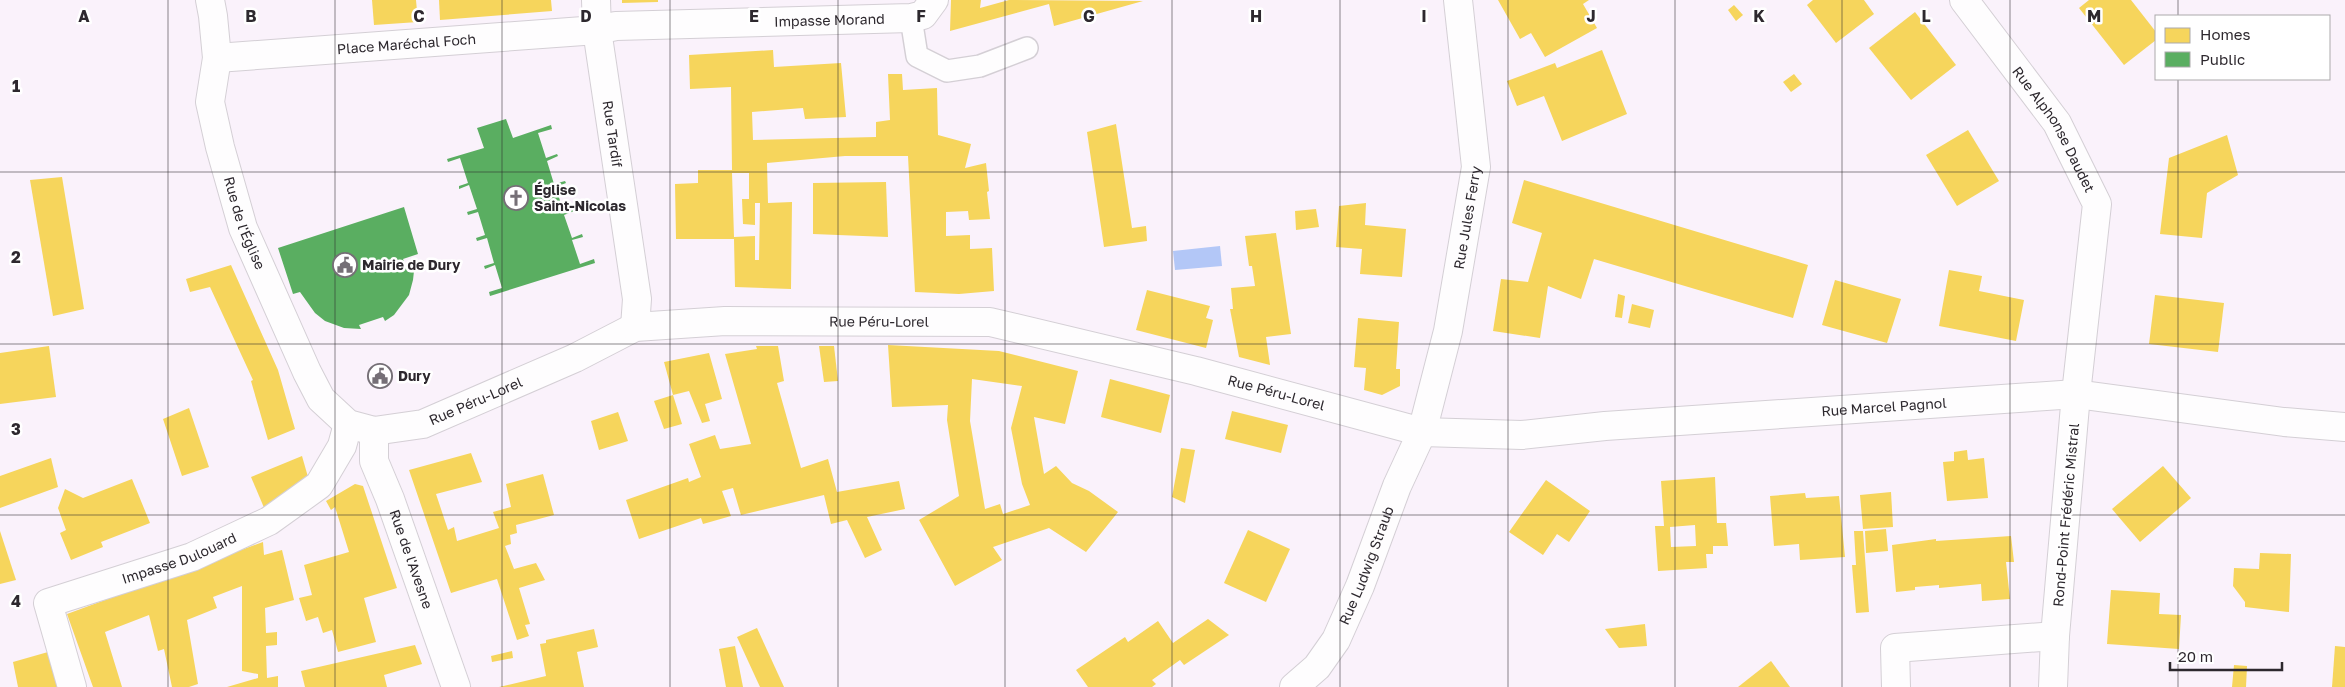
<svg xmlns="http://www.w3.org/2000/svg" width="2345" height="687" font-family="'Golos Text',sans-serif">
<style>
.water{fill:#b3c7f7}
.homes{fill:#f6d55c;fill-rule:evenodd}
.public{fill:#5aae61}
.lines{fill:none;stroke-linecap:round;stroke-linejoin:round}
.service-casing{stroke:#d4cfd5;stroke-width:24}
.minor-casing{stroke:#d4cfd5;stroke-width:30}
.service{stroke:#fefdfe;stroke-width:21}
.minor{stroke:#fefdfe;stroke-width:28}
.grid{fill:none;stroke:#2d282e;stroke-width:1;stroke-opacity:0.55}
.labels{text-anchor:middle;stroke-width:5;stroke-linejoin:round;paint-order:stroke}
.street-label{font-size:14px;fill:#2d282e;stroke:#fff}
.poi-label{font-size:14px;font-weight:bold;fill:#2d282e;stroke:#fff;text-anchor:start}
.grid-label{font-size:16px;text-anchor:middle;font-weight:bold;fill:#2d282e;stroke:#fff;stroke-width:5;stroke-linejoin:round;paint-order:stroke}
</style>
<rect width="100%" height="100%" fill="#faf2fb"/>
<polygon class="water" points="1220,246 1222,266 1175,270 1173,251"/>
<g class="homes">
<polygon points="372,0 416,0 418,22 374,25"/>
<polygon points="439,0 551,0 552,11 440,20"/>
<polygon points="622,0 658,0 658,2 622,3"/>
<polygon points="951,0 981,0 980,8 1009,0 1143,1 1054,26 1049,4 950,31"/>
<polygon points="1498,0 1589,0 1583,4 1597,28 1545,57 1531,33 1520,39"/>
<polygon points="1813,0 1864,0 1874,14 1836,43 1807,5"/>
<polygon points="2089,0 2131,0 2156,32 2156,40 2124,65 2079,8"/>
<polygon points="1734,5 1743,15 1736,21 1728,10"/>
<polygon points="1915,12 1956,65 1911,100 1869,48"/>
<path d="M773 50 774 67 841 63 846 117 805 119 803 108 752 112 753 140 876 137V122L890 120 888 74H902L903 90 937 88 938 135 971 144 965 168 986 163 989 191 987 192 990 219 969 220 968 211 946 212V236L970 235V249L992 248 994 291 959 294 915 292 908 156H845L767 163 768 203 792 202 791 289 735 287 734 239H676L675 184 698 183V170H732L731 87 690 89 689 55ZM732 173H749V199H742L743 224 755 225V203H760L759 260H755V236L734 237Z"/>
<polygon points="1602,50 1627,114 1562,141 1544,96 1517,106 1507,81 1555,63 1557,68"/>
<polygon points="1794,74 1802,84 1791,92 1783,82"/>
<polygon points="1116,124 1132,228 1146,226 1147,241 1104,247 1087,132"/>
<polygon points="1968,130 1999,181 1957,206 1926,155"/>
<polygon points="2227,135 2238,175 2207,193 2202,238 2160,234 2169,158"/>
<polygon points="62,177 84,309 53,316 30,180"/>
<polygon points="1524,180 1808,265 1793,318 1594,259 1581,299 1548,286 1540,338 1493,331 1501,279 1528,282 1542,233 1512,223"/>
<polygon points="886,182 888,237 813,234 813,183"/>
<polygon points="1366,203 1365,225 1406,229 1402,277 1360,274 1362,249 1336,247 1339,206"/>
<polygon points="1316,209 1319,227 1296,230 1295,211"/>
<polygon points="1276,233 1291,334 1266,337 1270,365 1239,357 1230,309 1233,309 1231,288 1255,286 1252,266 1249,266 1245,236"/>
<polygon points="231,265 278,370 295,429 268,440 251,381 253,380 210,287 190,292 186,279"/>
<polygon points="1949,270 1982,276 1979,291 2024,300 2016,341 1939,326"/>
<polygon points="1835,280 1901,299 1887,343 1822,325"/>
<polygon points="1147,290 1210,306 1206,318 1213,320 1206,348 1136,330"/>
<polygon points="1618,294 1625,296 1622,318 1615,317"/>
<polygon points="2155,295 2224,303 2218,352 2149,344"/>
<polygon points="1632,304 1654,310 1650,328 1628,323"/>
<polygon points="1358,318 1399,322 1396,369 1400,369 1400,386 1382,395 1364,390 1366,368 1354,367"/>
<path d="M888 345 999 351 1078 371 1065 424 1034 417 1044 474 1056 466 1072 483 1089 491 1118 512 1086 552 1049 528 993 547 1002 560 955 586 919 520 959 496 947 420 948 405 892 407ZM972 379 1022 386 1011 428 1022 484 1030 505 1003 514 1000 504 985 509 970 421Z"/>
<polygon points="49,346 56,397 0,404 0,353"/>
<polygon points="756,346 778,346 784,381 777,383 801,468 828,459 837,492 899,481 905,509 867,517 882,550 865,558 847,520 831,524 824,495 741,515 733,488 722,491 731,516 703,524 701,518 639,539 626,500 688,478 689,482 701,477 689,444 715,435 720,449 751,444 725,354 757,349"/>
<polygon points="819,346 834,346 838,381 824,382"/>
<polygon points="709,353 722,399 705,404 710,421 702,423 689,391 673,395 664,362"/>
<polygon points="1110,379 1170,395 1161,433 1101,417"/>
<polygon points="673,395 682,424 664,429 654,401"/>
<polygon points="189,408 209,467 182,476 163,419"/>
<polygon points="1232,411 1288,425 1281,453 1225,439"/>
<polygon points="618,412 628,441 599,450 591,421"/>
<polygon points="1181,448 1195,450 1185,503 1172,497"/>
<polygon points="1967,450 1968,460 1984,458 1988,498 1947,501 1943,462 1954,461 1954,452"/>
<polygon points="471,453 482,482 436,494 448,530 454,527 457,541 499,528 493,512 511,507 506,484 543,474 554,515 516,525 517,533 510,535 511,544 505,546 514,569 536,563 545,580 519,588 530,624 525,625 529,636 517,640 497,579 451,593 409,470"/>
<polygon points="302,456 310,484 265,510 251,477"/>
<polygon points="51,458 58,487 0,508 0,476"/>
<polygon points="2163,466 2191,498 2140,542 2112,509"/>
<path d="M1715 477 1717 523H1726L1728 546H1713V554H1706L1707 568 1658 571 1655 526H1664L1661 481ZM1695 525 1696 546 1671 547 1670 527Z"/>
<polygon points="132,479 150,523 101,542 103,547 71,560 60,533 66,530 58,508 65,489 83,498"/>
<polygon points="1546,480 1590,511 1569,542 1557,534 1543,555 1509,532"/>
<polygon points="355,484 363,486 397,588 364,598 376,642 338,652 332,630 323,633 318,617 306,621 299,598 312,595 304,565 349,552 335,507 331,510 326,501"/>
<polygon points="1891,492 1893,527 1863,529 1860,495"/>
<polygon points="1805,493 1806,498 1839,496 1845,557 1800,560 1799,544 1774,546 1770,496"/>
<polygon points="1886,529 1888,551 1866,553 1865,531"/>
<polygon points="1248,530 1290,549 1266,602 1224,583"/>
<polygon points="0,531 16,580 0,584"/>
<polygon points="1854,531 1863,531 1869,612 1856,613 1852,565 1856,565"/>
<polygon points="2011,536 2014,562 2006,562 2010,599 1982,601 1981,584 1939,588 1939,585 1915,587 1915,590 1896,592 1892,545 1936,539 1936,541"/>
<polygon points="263,542 264,555 282,550 294,600 265,608 266,633 277,632 277,645 266,646 267,678 278,676 278,687 227,687 258,678 258,674 242,671 242,586 213,597 217,608 187,620 198,684 189,687 172,687 164,649 158,651 149,615 105,632 122,687 93,687 67,614"/>
<polygon points="2260,553 2291,554 2289,612 2245,607 2245,602 2233,586 2234,568 2259,569"/>
<polygon points="2111,590 2160,593 2159,614 2181,615 2179,649 2107,644"/>
<polygon points="1208,619 1229,635 1184,665 1180,660 1152,680 1156,684 1152,687 1088,687 1076,670 1125,637 1128,642 1158,621 1173,643"/>
<polygon points="1645,624 1647,646 1619,648 1605,629"/>
<polygon points="757,628 784,687 760,687 737,637"/>
<polygon points="594,629 598,647 577,652 584,687 499,687 546,676 540,644 546,643 546,640"/>
<polygon points="415,645 422,664 384,675 387,687 305,687 301,671"/>
<polygon points="735,646 743,687 726,687 719,649"/>
<polygon points="2335,646 2345,647 2345,687 2332,687"/>
<polygon points="512,651 513,658 492,662 491,656"/>
<polygon points="48,652 58,687 18,687 13,662"/>
<polygon points="1771,661 1790,687 1738,687"/>
<polygon points="2234,665 2247,666 2246,687 2232,687"/>
</g>
<g class="public">
<polygon points="506,119 513,138 551,125 552,129 538,133 546,158 557,154 558,156 547,161 554,184 565,181 566,183 556,187 563,211 573,207 574,211 564,215 572,238 582,234 583,237 572,240 580,264 594,259 595,263 490,296 489,292 502,288 495,265 485,269 484,266 494,263 487,238 477,241 476,238 485,235 478,212 468,215 467,212 477,209 469,185 459,189 459,186 468,183 460,158 448,162 447,159 484,148 477,128"/>
<polygon points="404,207 418,254 403,259 408,272 414,271 413,280 409,295 394,315 385,321 383,317 359,325 361,329 344,328 325,321 315,313 300,292 293,294 278,248"/>
</g>
<g class="lines">
<defs>
<polyline id="service" points="911,18 917,56 947,71 980,66 1027,48"/>
<g id="minor">
<path id="s1" d="M210 0 213 16 217 58 210 102 220 147 243 228 307 372 321 399 348 424 374 431 423 424 575 358 635 327 725 321 990 322 1196 371 1422 432 1522 435 1605 426 2076 394 2284 422 2345 427"/>
<path id="s2" d="M596 0 597 30 637 299 635 327"/>
<path id="s3" d="M1964 0 2057 123 2097 204 2076 394 2055 636 2053 687"/>
<path id="s4" d="M217 58 597 30 616 26 911 18 923 15 934 0"/>
<path id="s5" d="M374 431V461L390 499 456 687"/>
<path id="s6" d="M72 687 48 603 192 557 269 521 319 485 342 446 348 424"/>
<path id="s7" d="M1294 687 1317 667 1336 640 1360 586 1397 486 1422 432 1448 331 1476 167 1458 0"/>
<polyline points="1896,687 1895,648 2055,636"/>
</g>
</defs>
<use href="#service" class="service-casing"/>
<use href="#minor" class="minor-casing"/>
<use href="#service" class="service"/>
<use href="#minor" class="minor"/>
</g>
<path class="grid" d="M168 0V687M335 0V687M502 0V687M670 0V687M838 0V687M1005 0V687M1172 0V687M1340 0V687M1508 0V687M1675 0V687M1842 0V687M2010 0V687M2178 0V16M2178 79V687M0 172H2345M0 344H2345M0 515H2345"/>
<defs>
<symbol id="church-ring" viewBox="-11 -11 22 22"><circle r="9.5" fill="#fff" stroke="#756f76" stroke-width="1.5"/><path d="M-1.2-6h2.4v3.5h3.3v2.4h-3.3V6h-2.4V-.1h-3.3v-2.4h3.3Z" fill="#756f76"/></symbol>
<symbol id="civic-ring" viewBox="-11 -11 22 22"><circle r="9.5" fill="#fff" stroke="#756f76" stroke-width="1.5"/><path d="M-.6-6.5H3V-4.5H.6V-3L4-1V1h2V6H-6V1h2V-1L-.6-3ZM-1.2 2.5V6h2.4V2.5Z" fill="#756f76"/></symbol>
</defs>
<g fill-rule="evenodd">
<use href="#church-ring" x="502" y="184" width="28" height="28"/>
<use href="#civic-ring" x="331" y="251" width="28" height="28"/>
<use href="#civic-ring" x="366" y="362" width="28" height="28"/>
</g>
<g class="labels">
<g class="street-label">
<text dy="5" stroke="none"><textPath href="#s4" startOffset="614">Impasse Morand</textPath></text>
<text dy="5" stroke="none"><textPath href="#s4" startOffset="190">Place Maréchal Foch</textPath></text>
<text dy="5" stroke="none"><textPath href="#s3" startOffset="158">Rue Alphonse Daudet</textPath></text>
<text dy="5" stroke="none"><textPath href="#s2" startOffset="135">Rue Tardif</textPath></text>
<text dy="5" stroke="none"><textPath href="#s7" startOffset="508">Rue Jules Ferry</textPath></text>
<text dy="5" stroke="none"><textPath href="#s1" startOffset="229">Rue de l'Église</textPath></text>
<text dy="5" stroke="none"><textPath href="#s1" startOffset="1012">Rue Péru-Lorel</textPath></text>
<text dy="5" stroke="none"><textPath href="#s1" startOffset="1418">Rue Péru-Lorel</textPath></text>
<text dy="5" stroke="none"><textPath href="#s1" startOffset="592">Rue Péru-Lorel</textPath></text>
<text dy="5" stroke="none"><textPath href="#s1" startOffset="2032">Rue Marcel Pagnol</textPath></text>
<text transform="translate(2066 515) rotate(-85)" y="5">Rond-Point Frédéric Mistral</text>
<text dy="5" stroke="none"><textPath href="#s6" startOffset="226">Impasse Dulouard</textPath></text>
<text dy="5" stroke="none"><textPath href="#s5" startOffset="135">Rue de l'Avesne</textPath></text>
<text dy="5" stroke="none"><textPath href="#s7" startOffset="144">Rue Ludwig Straub</textPath></text>
</g>
<g class="poi-label">
<text x="534" y="195">Église<tspan x="534" dy="16">Saint-Nicolas</tspan></text>
<text x="362" y="270">Mairie de Dury</text>
<text x="398" y="381">Dury</text>
</g>
</g>
<g class="grid-label">
<text x="84" y="22">A</text>
<text x="251" y="22">B</text>
<text x="419" y="22">C</text>
<text x="586" y="22">D</text>
<text x="754" y="22">E</text>
<text x="921" y="22">F</text>
<text x="1089" y="22">G</text>
<text x="1256" y="22">H</text>
<text x="1424" y="22">I</text>
<text x="1591" y="22">J</text>
<text x="1759" y="22">K</text>
<text x="1926" y="22">L</text>
<text x="2094" y="22">M</text>
<text x="16" y="92">1</text>
<text x="16" y="263">2</text>
<text x="16" y="435">3</text>
<text x="16" y="607">4</text>
</g>
<rect x="2155" y="15" width="175" height="65" fill="#ffffff" stroke="#aba9ab"/>
<rect x="2165" y="28" width="25" height="15" fill="#f6d55c" stroke="#aba9ab"/>
<text x="2200" y="40" font-size="15" fill="#2d282e">Homes</text>
<rect x="2165" y="52" width="25" height="15" fill="#5aae61" stroke="#aba9ab"/>
<text x="2200" y="65" font-size="15" fill="#2d282e">Public</text>
<path d="M2170 662v8h112v-8" fill="none" stroke="#2d282e" stroke-width="2.5"/>
<text x="2178" y="662" font-size="15" fill="#2d282e" stroke="#ffffff" stroke-width="4" paint-order="stroke">20 m</text>
</svg>
